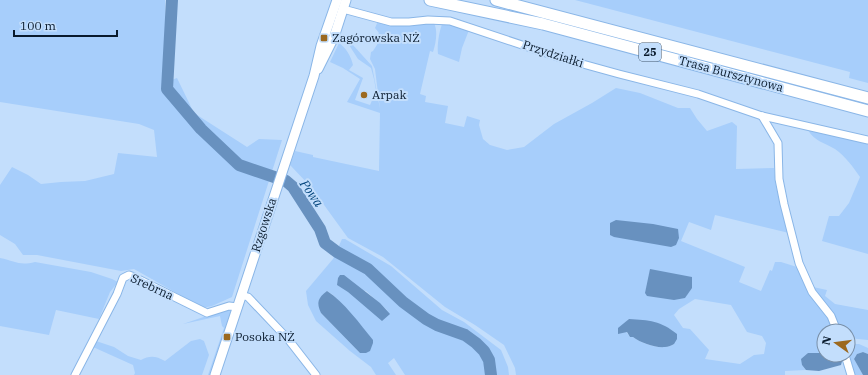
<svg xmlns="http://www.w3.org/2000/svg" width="868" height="375" font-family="'IBM Plex Serif',serif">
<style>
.green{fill:#a7cefb;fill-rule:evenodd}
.water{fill:#6891bf}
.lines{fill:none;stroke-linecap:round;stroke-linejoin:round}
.river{stroke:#6891bf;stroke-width:12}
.minor-casing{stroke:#8ab6e7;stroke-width:9}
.tertiary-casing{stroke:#8ab6e7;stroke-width:11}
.primary-casing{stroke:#8ab6e7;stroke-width:13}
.minor{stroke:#fff;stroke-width:7}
.tertiary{stroke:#fff;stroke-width:9}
.primary{stroke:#fff;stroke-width:11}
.poi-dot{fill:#9c691f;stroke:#c3defc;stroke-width:1.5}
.labels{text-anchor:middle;stroke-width:4;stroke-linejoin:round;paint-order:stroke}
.shield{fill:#c3defc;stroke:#41556a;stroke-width:1}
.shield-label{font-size:11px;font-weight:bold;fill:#091a2c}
.poi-label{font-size:12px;fill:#091a2c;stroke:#c3defc;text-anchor:start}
.street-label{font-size:12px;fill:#091a2c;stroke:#c3defc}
.water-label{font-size:13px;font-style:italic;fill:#00437b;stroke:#c3defc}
</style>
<rect width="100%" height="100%" fill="#c3defc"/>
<g class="green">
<polygon points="0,0 165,0 166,34 163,83 177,78 194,113 247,147 259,139 282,140 232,297 212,306 203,308 134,269 121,271 37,255 23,255 15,244 0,235 0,185 12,167 28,175 41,184 61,182 85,181 114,174 118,153 157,157 154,130 139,124 0,102"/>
<polygon points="575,0 868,0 868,83 849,78 850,72"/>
<path d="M378 21 434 23C438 31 436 43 433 52L430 51 420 94 426 96 425 102 448 106 445 123 464 127 467 116 480 120 479 125 483 139 490 145 507 150 524 147 554 124 592 103 616 88 640 93 678 108H690L697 119 707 131 732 122 737 126 736 169 774 168 776 186 789 233 715 215 711 230 689 222 681 241 745 267 739 282 761 291 770 270 772 271 775 262H781L797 267 808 292 829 319 834 331H824V351L821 353H808L802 365 806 370 785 371V375H516L515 368 504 345 475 325 445 307 383 257 348 238 311 187 290 165 295 151 313 155V157L379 171 380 113 347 102 360 79 343 68 330 62 339 43C346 48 351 56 353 65L349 70 363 78 355 100 370 105 374 96H377L374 79 371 68 358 59 349 45 341 38 342 36 353 45 372 66 380 109 375 69 370 59 371 52 373 51 380 40 376 37 379 33 375 28ZM695 299 731 305 747 332 762 336 766 343 764 354 754 355 740 364 705 359 709 350 690 329 683 328 674 315 679 309ZM629 319 674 344C672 345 668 347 665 347 654 348 641 343 633 337H630L622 326Z"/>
<path d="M447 23 469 30 462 48 459 62 438 54C437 44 439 33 442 24Z"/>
<path d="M808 130 868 144V254L822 241 829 216H839L849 203 860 177C853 167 846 157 835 149 825 143 814 141 808 130Z"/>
<path d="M342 239H345L391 266 442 310 464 322 501 350 508 367 509 375H405L394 358 388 363 396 375H376L371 367 350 351 316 321 308 305 306 291 333 259ZM337 285 366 291 388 311ZM327 291 333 295 351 314 360 353 321 313Z"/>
<path d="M0 258C15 261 19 266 35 262L91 272 112 279 118 282 110 292 99 319 56 310 49 335 0 326Z"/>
<polygon points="813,287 827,290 825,296 835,304 868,310 868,340 848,338 848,331 842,331 834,316 814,291"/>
<polygon points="224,310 230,310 232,312 211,375 208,375 224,328 222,326 220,316 183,324"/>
<path d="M200 339 204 341 209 355 202 375H134L135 373 133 365 93 347 96 341 114 347 128 356 141 360C150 355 156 356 165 361L191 341Z"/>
<polygon points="848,344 859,344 868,348 868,354 863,352 857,354 854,359 863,375 854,375 848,351"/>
</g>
<g class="water">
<polygon points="616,220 653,224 678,229 679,238 676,245 671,247 614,237 610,235 610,223"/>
<polygon points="650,269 692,277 692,288 685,298 674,300 647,296 645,293"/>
<polygon points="340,275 344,275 380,303 390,314 382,321 348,292 337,285 338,278"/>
<path d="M327 291C344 302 360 324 373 340V343L370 351 366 353H360L321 313C316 302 318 298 327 291Z"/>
<path d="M629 319C649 320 661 321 677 334V339L674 344C672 345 668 347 665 347 655 348 641 343 633 337H630L627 332 618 334V328Z"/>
<polygon points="824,351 824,355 840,355 843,358 841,365 819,371 806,370 802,365 801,359 808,353 821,353"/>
<polygon points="863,352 868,354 868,375 863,375 854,359 857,354"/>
</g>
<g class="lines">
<polyline class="river" points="172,0 167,89 201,129 239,165 286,181 293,187 320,229 325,243 337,252 368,269 403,302 426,319 437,325 465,335 476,343 484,351 489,360 491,375"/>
<defs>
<g id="minor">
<polyline points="343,9 391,22 409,22 428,20 450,21 561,58 619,74 698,94 762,116 868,140"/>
<polyline points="762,116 778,143 779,179 784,204 799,263 812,292 831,316 837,331"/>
<polyline points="241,295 248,297 288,339 316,375"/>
<polyline points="845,355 851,375"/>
<polyline points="75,375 117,294 123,278 129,275 134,277 207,313 229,306 238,307"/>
</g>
<g id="tertiary">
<polyline points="318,69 334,37 346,0"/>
<polyline points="215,375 314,76 321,46 337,0"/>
</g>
<g id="primary">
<polyline points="430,0 543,24 868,111"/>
<polyline points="496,0 868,98"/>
</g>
</defs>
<use href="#minor" class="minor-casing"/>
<use href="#tertiary" class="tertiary-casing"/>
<use href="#primary" class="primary-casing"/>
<use href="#minor" class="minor"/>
<use href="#tertiary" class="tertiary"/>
<use href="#primary" class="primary"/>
</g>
<g class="poi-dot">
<rect x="320" y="34" width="8" height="8" rx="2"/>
<circle cx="364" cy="95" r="4"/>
<rect x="223" y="333" width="8" height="8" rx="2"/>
</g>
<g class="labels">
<rect class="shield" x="639" y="43" width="22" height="18" rx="3"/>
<g class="shield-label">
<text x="650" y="56">25</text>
</g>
<g class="poi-label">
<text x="332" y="42">Zagórowska NŻ</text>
<text x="372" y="99">Arpak</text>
<text x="235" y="341">Posoka NŻ</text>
</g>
<g class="street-label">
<text transform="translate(553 54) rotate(18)" y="4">Przydziałki</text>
<text transform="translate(731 74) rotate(15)" y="4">Trasa Bursztynowa</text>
<text transform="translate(264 225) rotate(-72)" y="4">Rzgowska</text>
<text transform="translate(152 287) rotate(25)" y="4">Srebrna</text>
</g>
<g class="water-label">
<text transform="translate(312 193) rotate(55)" y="5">Powa</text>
</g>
</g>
<g transform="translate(836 343) rotate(284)"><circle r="19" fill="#c3defc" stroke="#7990a9"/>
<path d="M0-3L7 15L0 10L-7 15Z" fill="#9c691f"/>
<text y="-6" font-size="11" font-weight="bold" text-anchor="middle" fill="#091a2c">N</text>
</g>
<path d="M14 30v6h103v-6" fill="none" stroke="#091a2c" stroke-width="2"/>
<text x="20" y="30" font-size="12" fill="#091a2c" stroke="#c3defc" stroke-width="3" paint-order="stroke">100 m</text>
</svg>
